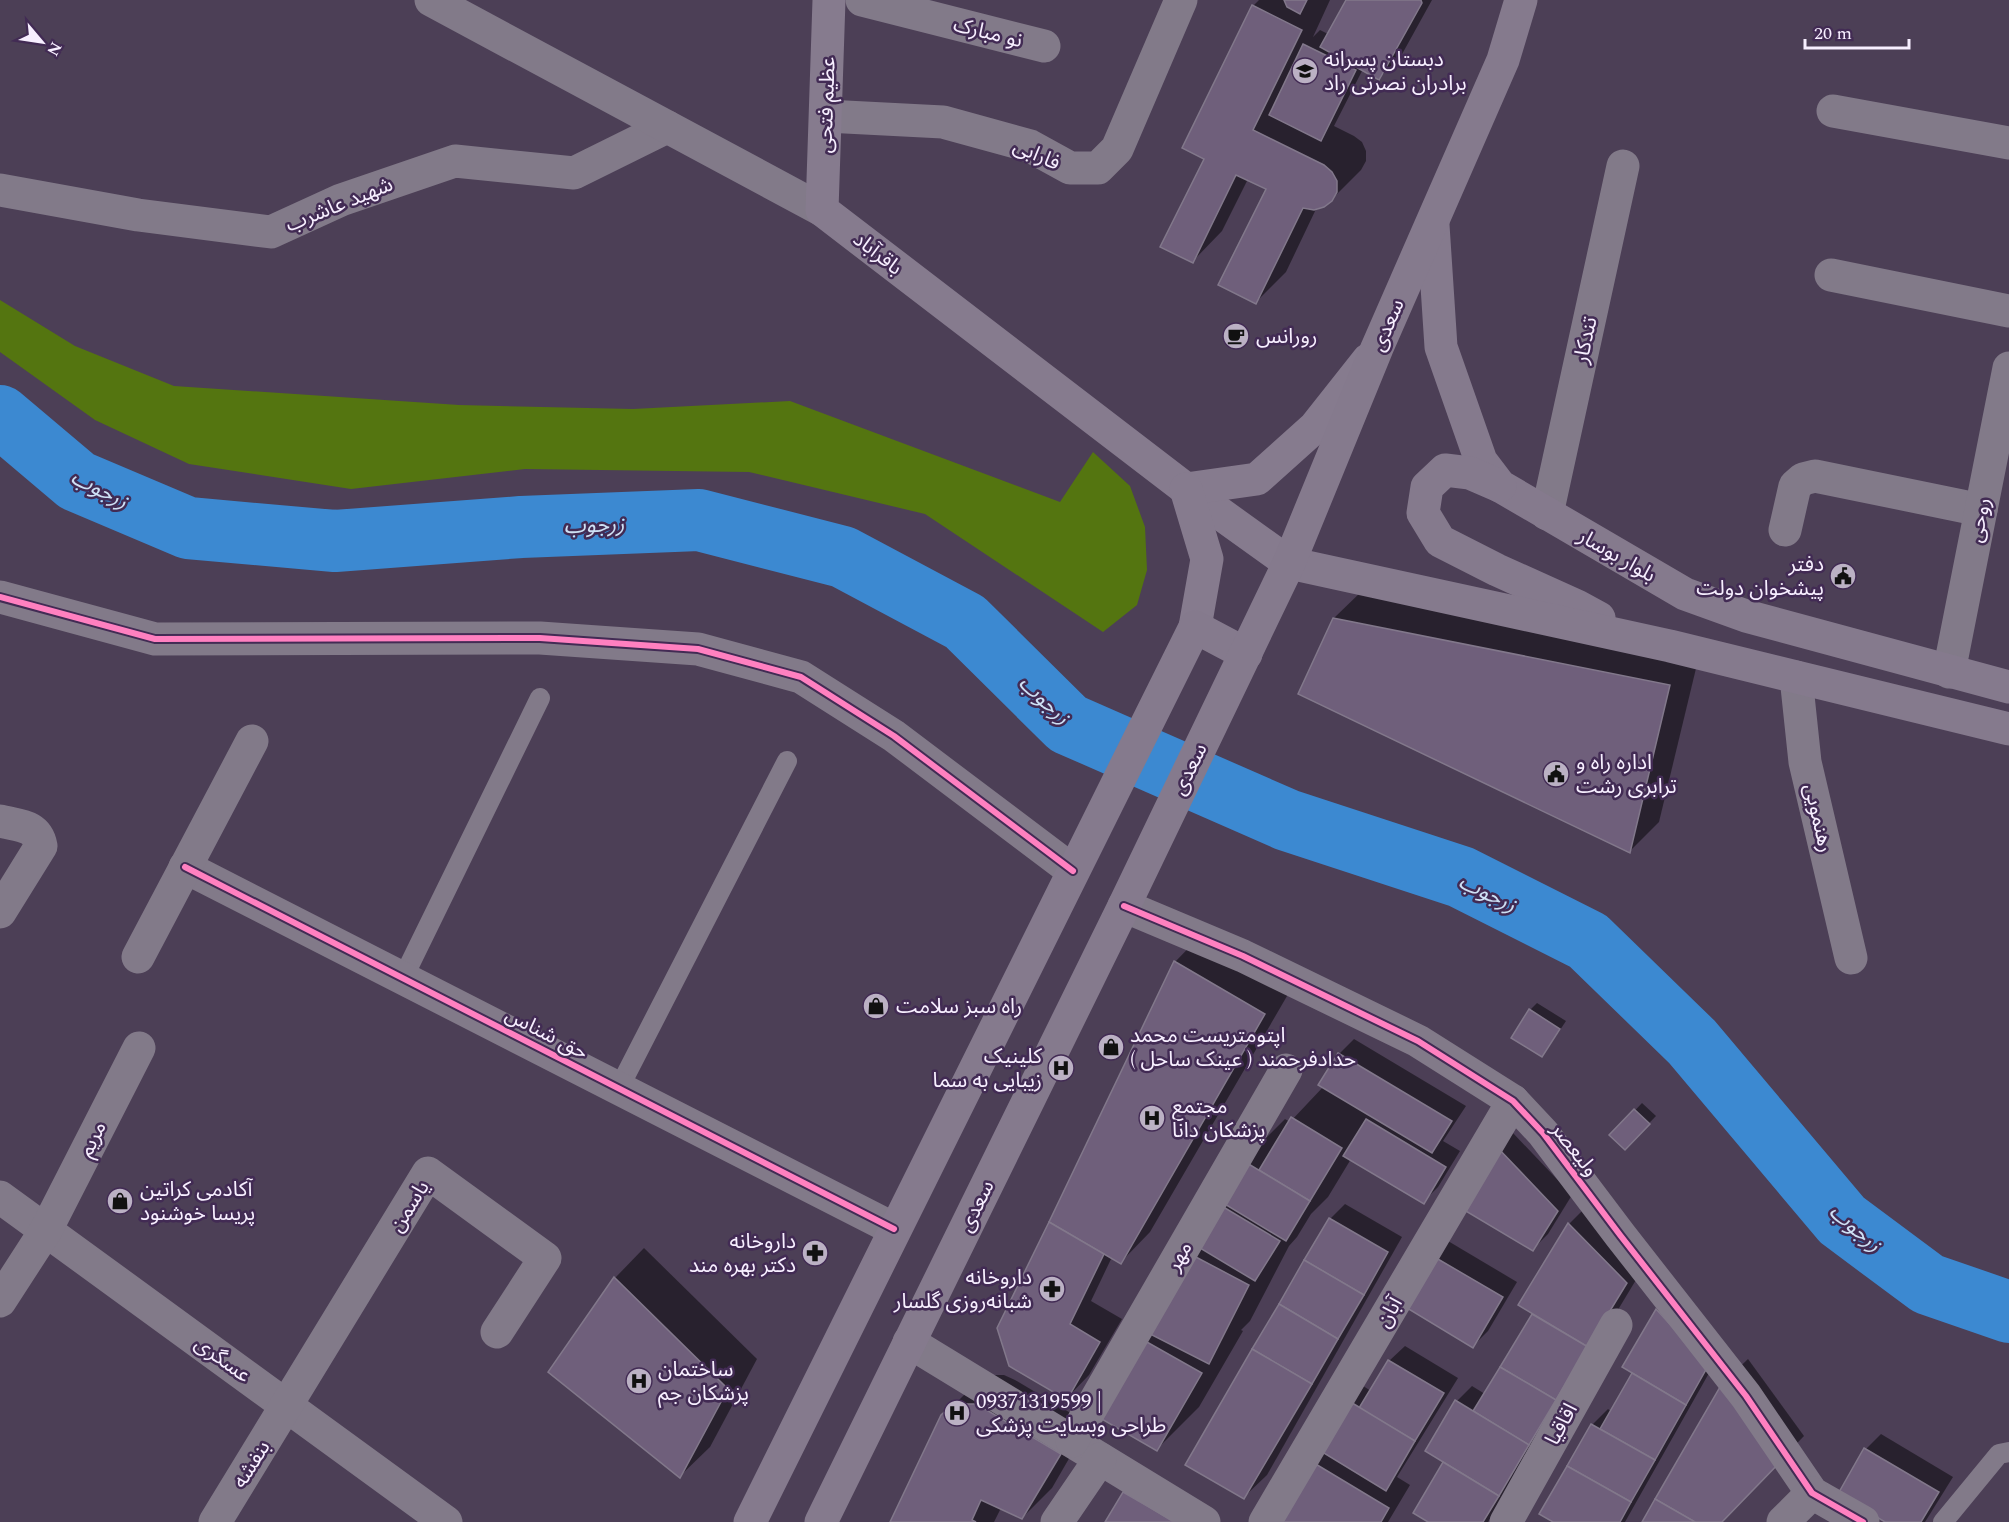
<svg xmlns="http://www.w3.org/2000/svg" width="2009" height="1522" font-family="Spectral,'Noto Sans Arabic',serif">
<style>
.forest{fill:#547510}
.shadow{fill:#0007}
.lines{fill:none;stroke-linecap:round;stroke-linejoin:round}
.river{stroke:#3c89d1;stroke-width:62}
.building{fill:#6f5f7b;stroke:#82788b;stroke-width:1.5}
.service{stroke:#827a89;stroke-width:20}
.minor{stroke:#827a89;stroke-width:33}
.tertiary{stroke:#827a89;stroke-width:33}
.secondary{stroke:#867b8e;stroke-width:33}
.primary{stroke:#857a8d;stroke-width:33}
.cycleway-casing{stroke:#422b54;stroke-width:10}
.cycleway{stroke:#ff80c0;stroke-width:6}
.labels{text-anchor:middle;stroke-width:5;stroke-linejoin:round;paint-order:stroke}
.street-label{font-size:21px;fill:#f7efff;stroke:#422b54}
.poi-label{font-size:21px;fill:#f7efff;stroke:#422b54;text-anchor:start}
.water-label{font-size:22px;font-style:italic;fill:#cee1f5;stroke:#422b54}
</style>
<rect width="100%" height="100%" fill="#4c3f56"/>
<polygon class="forest" points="0,300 75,346 174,386 459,405 633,409 790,401 1060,502 1093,452 1130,486 1145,527 1147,570 1137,605 1103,632 925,514 749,472 525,469 351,489 189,464 95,420 0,352"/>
<g class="shadow">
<polygon points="1259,0 1330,0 1313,37 1320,30 1328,34 1347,0 1432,0 1401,56 1379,78 1363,69 1334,126 1354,136 1362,142 1366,151 1366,161 1361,170 1331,200 1317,207 1286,272 1256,302 1268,189 1248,179 1222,231 1193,261 1206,158 1253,6"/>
<polygon points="1364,589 1699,656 1659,822 1630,851 1334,618"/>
<polygon points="1204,932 1294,984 1150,1232 1121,1262 1112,1257 1091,1301 1122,1319 1089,1375 1067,1398 1010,1365 1175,962"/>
<polygon points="1537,1003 1566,1021 1548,1048 1541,1055 1530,1010"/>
<polygon points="1354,1039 1466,1106 1443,1141 1460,1151 1438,1187 1423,1202 1351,1159 1328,1197 1311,1214 1297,1237 1289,1246 1250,1321 1241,1330 1243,1331 1199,1407 1157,1449 1095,1414 1243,1161 1285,1119 1290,1122 1324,1086 1339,1054"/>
<polygon points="1642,1103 1656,1116 1625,1148 1612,1135"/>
<polygon points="1512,1132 1572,1195 1548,1234 1533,1249 1461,1206"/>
<polygon points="1591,1202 1648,1260 1610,1323 1603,1330 1488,1522 1431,1522 1415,1512 1445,1461 1427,1450 1457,1401 1472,1386 1485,1394 1534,1313 1569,1224"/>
<polygon points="1345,1204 1402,1237 1267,1475 1244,1497 1187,1464 1330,1219"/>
<polygon points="1448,1241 1517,1282 1488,1331 1473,1346 1404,1304"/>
<polygon points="644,1248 757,1359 710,1447 680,1476 550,1372 615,1278"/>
<polygon points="1672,1295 1722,1350 1625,1522 1556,1522 1541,1514 1592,1425 1608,1409 1612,1412 1634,1372 1624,1367 1657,1309"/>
<polygon points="1405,1346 1458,1378 1397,1477 1410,1485 1388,1522 1281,1522 1360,1384 1371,1391 1389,1361"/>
<polygon points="1748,1359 1804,1436 1721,1522 1644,1522 1725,1381"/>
<polygon points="993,1375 1004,1375 1015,1380 1089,1424 1052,1488 1022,1518 1001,1508 994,1522 892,1522 943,1416 973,1386"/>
<polygon points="1881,1434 1953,1477 1925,1522 1888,1522 1866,1449"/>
</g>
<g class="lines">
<polyline class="river" points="0,416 77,481 188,528 335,541 521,527 699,520 843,557 965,622 1068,724 1287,820 1461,877 1588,941 1692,1042 1842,1220 1928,1284 2009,1312"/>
</g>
<g class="building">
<polygon points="1284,0 1307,0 1300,14 1287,7"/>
<polygon points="1346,0 1421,0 1422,3 1379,80 1320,47"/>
<polygon points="1252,5 1302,30 1253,130 1324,165 1332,172 1337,181 1337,192 1332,201 1324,207 1314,210 1303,208 1256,304 1218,285 1266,189 1236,175 1193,263 1160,247 1204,159 1182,148"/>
<polygon points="1303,44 1356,70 1321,141 1269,115"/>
<polygon points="1333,618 1670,685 1630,853 1298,694"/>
<polygon points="1174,961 1265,1014 1121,1264 1049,1222"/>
<polygon points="1529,1009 1560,1029 1542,1057 1511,1038"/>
<polygon points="1338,1053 1452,1121 1432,1153 1318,1085"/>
<polygon points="1634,1109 1650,1124 1625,1150 1609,1135"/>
<polygon points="1291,1117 1342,1148 1310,1201 1259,1170"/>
<polygon points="1366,1119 1446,1167 1424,1204 1343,1156"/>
<polygon points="1496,1146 1558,1211 1533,1251 1459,1207"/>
<polygon points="1242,1160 1310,1201 1286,1241 1218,1200"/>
<polygon points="1220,1205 1280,1241 1255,1281 1195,1245"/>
<polygon points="1329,1218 1388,1252 1364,1295 1304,1260"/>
<polygon points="1049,1222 1104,1254 1070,1324 1100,1342 1067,1400 1009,1366 997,1328"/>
<polygon points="1568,1223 1627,1283 1588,1347 1518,1305"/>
<polygon points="1192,1255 1249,1285 1209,1364 1150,1334"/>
<polygon points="1431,1255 1503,1297 1473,1348 1402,1305"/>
<polygon points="1304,1260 1364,1295 1338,1339 1279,1304"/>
<polygon points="614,1277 728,1389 680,1478 548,1372"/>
<polygon points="1279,1304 1338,1339 1312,1384 1252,1349"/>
<polygon points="1656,1309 1708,1366 1686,1405 1622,1367"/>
<polygon points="1532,1314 1588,1347 1556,1400 1500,1367"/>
<polygon points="1138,1337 1202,1373 1157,1451 1093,1414"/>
<polygon points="1252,1349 1312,1384 1244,1499 1185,1465"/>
<polygon points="1388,1360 1444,1393 1415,1441 1359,1408"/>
<polygon points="1500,1367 1556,1400 1529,1445 1473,1411"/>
<polygon points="1632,1373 1686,1405 1655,1460 1600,1429"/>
<polygon points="1724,1380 1782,1460 1722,1522 1695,1522 1655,1499"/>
<polygon points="1344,1398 1415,1441 1386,1491 1314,1447"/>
<polygon points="1455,1400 1529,1445 1499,1496 1425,1451"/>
<polygon points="962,1404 974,1404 985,1409 1061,1454 1022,1519 981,1500 972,1520 976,1522 890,1522 941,1415 950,1407"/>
<polygon points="1591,1424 1655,1460 1631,1502 1567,1466"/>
<polygon points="1864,1448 1939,1492 1921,1522 1885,1522 1838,1494"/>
<polygon points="1309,1460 1389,1508 1381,1522 1278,1522"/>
<polygon points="1443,1462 1499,1496 1483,1522 1428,1522 1413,1513"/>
<polygon points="1567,1466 1631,1502 1620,1522 1553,1522 1539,1514"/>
<polygon points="1123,1492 1175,1522 1105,1522"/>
<polygon points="1655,1499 1695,1522 1642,1522"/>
</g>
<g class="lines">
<g class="service">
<polyline points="403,978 540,698"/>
<polyline points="619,1088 787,761"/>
<polyline points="1943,1522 1999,1454 2009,1452"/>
</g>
<g class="minor">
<polyline points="862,0 1044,46"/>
<polyline points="1833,111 2009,143"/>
<polyline points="826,116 943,122 1030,146 1070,168 1098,168 1117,149 1181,0"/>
<polyline points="0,190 138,215 271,232 341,200 455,161 574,173 667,127"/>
<polyline points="1831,275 2009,311"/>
<polyline points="1547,514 1623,166"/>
<polyline points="1785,530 1795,486 1803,479 1815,476 1981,510"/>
<polyline points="0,597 155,639 540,638 698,649 801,677 894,736 1073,871"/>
<polyline points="1949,672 2009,368"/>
<polyline points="1796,677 1805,762 1851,958"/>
<path d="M0 821C18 826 37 824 41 846L0 912"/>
<polyline points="185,867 894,1229"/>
<polyline points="1124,906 1243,956 1418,1041 1513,1101 1543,1133 1620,1235 1746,1396 1812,1493 1863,1522"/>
<polyline points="138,957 252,741"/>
<polyline points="0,1197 446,1522"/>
<polyline points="0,1301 46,1230 139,1048"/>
<polyline points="909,1342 1204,1522"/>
<polyline points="1072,1441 1286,1070"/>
<polyline points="215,1522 428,1173 545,1258 497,1332"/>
<polyline points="1057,1522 1100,1459"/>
<polyline points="1265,1522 1513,1101"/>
<polyline points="1506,1522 1616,1325"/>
<polyline points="1783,1522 1812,1493"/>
</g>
<polyline class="tertiary" points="431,0 822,210"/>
<g class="secondary">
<polyline points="829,0 822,210 1186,489 1289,563"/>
<polyline points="1186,489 1257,479 1315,427 1368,360"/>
<polyline points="1186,489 1207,559 1195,627"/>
</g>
<g class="primary">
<polyline points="1433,225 1441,347 1481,461 1500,486 1685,594 1746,616 2009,687"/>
<polyline points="1500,486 1470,473 1445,470 1427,487 1423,513 1440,541 1497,570 1577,606 1599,618"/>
<polyline points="1289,563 1670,646 2009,729"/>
<polyline points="750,1522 1195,627 1246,654"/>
<polyline points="821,1522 1124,906 1289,563 1377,348 1503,60 1521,0"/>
</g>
<defs>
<g id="cycleway">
<polyline points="0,597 155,639 540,638 698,649 801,677 894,736 1073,871"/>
<polyline points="185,867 894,1229"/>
<polyline points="1124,906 1243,956 1418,1041 1513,1101 1543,1133 1620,1235 1746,1396 1812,1493 1863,1522"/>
</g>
</defs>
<use href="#cycleway" class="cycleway-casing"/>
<use href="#cycleway" class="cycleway"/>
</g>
<defs>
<symbol id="school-disc" viewBox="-11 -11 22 22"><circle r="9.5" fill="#bbb1c4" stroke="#422b54"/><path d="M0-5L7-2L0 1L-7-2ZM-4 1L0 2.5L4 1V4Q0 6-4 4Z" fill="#111"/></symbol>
<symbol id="cafe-disc" viewBox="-11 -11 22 22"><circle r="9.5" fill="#bbb1c4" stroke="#422b54"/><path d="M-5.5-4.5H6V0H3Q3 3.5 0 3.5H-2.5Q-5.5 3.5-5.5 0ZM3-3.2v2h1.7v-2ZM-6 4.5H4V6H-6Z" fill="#111"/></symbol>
<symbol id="civic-disc" viewBox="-11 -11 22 22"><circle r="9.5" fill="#bbb1c4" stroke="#422b54"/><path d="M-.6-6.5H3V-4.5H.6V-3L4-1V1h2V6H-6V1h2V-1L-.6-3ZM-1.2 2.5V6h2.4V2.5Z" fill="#111"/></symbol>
<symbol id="shop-disc" viewBox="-11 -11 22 22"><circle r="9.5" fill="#bbb1c4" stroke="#422b54"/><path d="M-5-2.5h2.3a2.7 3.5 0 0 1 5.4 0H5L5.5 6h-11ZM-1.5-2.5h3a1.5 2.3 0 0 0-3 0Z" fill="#111"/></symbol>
<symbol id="hospital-disc" viewBox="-11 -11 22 22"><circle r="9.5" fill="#bbb1c4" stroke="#422b54"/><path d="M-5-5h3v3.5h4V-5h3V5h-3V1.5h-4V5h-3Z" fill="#111"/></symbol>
<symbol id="pharmacy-disc" viewBox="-11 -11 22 22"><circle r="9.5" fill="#bbb1c4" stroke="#422b54"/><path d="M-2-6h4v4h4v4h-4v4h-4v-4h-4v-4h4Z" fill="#111"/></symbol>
</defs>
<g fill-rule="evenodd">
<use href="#school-disc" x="1290" y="56" width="30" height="30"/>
<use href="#cafe-disc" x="1221" y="321" width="30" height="30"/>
<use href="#civic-disc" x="1828" y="561" width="30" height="30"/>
<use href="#civic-disc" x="1541" y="759" width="30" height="30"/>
<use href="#shop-disc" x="861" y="991" width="30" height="30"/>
<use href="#shop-disc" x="1096" y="1032" width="30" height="30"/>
<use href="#hospital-disc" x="1046" y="1053" width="30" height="30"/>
<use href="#hospital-disc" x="1137" y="1103" width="30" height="30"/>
<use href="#shop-disc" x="105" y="1186" width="30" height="30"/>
<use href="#pharmacy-disc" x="800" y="1238" width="30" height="30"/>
<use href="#pharmacy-disc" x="1037" y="1274" width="30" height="30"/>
<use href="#hospital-disc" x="624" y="1366" width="30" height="30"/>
<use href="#hospital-disc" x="942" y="1398" width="30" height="30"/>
</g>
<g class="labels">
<g class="street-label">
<text transform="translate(988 32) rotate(14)" y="7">نو مبارک</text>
<text transform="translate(826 105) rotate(-88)" y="7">عظیم فتحی</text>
<text transform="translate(1037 154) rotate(24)" y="7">فارابی</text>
<text transform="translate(339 204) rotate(-22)" y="7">شهید عاشرب</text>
<text transform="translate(878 253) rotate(38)" y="7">باقرآباد</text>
<text transform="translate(1387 325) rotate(-67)" y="7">سعدی</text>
<text transform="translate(1585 340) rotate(-78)" y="7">تندکار</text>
<text transform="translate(1979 520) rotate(-79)" y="7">روحی</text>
<text transform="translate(1617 555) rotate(30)" y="7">بلوار بوسار</text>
<text transform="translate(1189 769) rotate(-64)" y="7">سعدی</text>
<text transform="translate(1819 818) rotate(77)" y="7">رهنمویی</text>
<text transform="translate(547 1033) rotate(27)" y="7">حق شناس</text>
<text transform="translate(92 1139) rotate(-63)" y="7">مریم</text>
<text transform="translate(1575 1149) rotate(52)" y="7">ولیعصر</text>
<text transform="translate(409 1206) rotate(-58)" y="7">یاسمن</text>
<text transform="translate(976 1206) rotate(-64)" y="7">سعدی</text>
<text transform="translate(1179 1256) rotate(-60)" y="7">مهر</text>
<text transform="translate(1389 1312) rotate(-60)" y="7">آبان</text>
<text transform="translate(223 1359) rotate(36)" y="7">عسگری</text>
<text transform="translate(1561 1424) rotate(-61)" y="7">اقاقیا</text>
<text transform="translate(251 1464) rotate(-58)" y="7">بنفشه</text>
</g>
<g class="poi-label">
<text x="1324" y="66">دبستان پسرانه<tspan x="1324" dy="24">برادران نصرتی راد</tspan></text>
<text x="1256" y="343">رورانس</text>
<text x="1824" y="571" text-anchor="end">دفتر<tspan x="1824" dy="24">پیشخوان دولت</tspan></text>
<text x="1576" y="769">اداره راه و<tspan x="1576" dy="24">ترابری رشت</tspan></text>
<text x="896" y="1013">راه سبز سلامت</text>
<text x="1130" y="1042">اپتومتریست محمد<tspan x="1130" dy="24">حدادفرحمند ( عینک ساحل )</tspan></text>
<text x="1042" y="1063" text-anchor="end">کلینیک<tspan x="1042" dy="24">زیبایی به سما</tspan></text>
<text x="1172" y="1113">مجتمع<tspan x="1172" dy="24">پزشکان دانا</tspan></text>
<text x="140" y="1196">آکادمی کراتین<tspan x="140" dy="24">پریسا خوشنود</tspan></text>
<text x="796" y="1248" text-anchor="end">داروخانه<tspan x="796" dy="24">دکتر بهره مند</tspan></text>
<text x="1032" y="1284" text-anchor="end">داروخانه<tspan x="1032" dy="24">شبانه‌روزی گلسار</tspan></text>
<text x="658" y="1376">ساختمان<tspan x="658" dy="24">پزشکان جم</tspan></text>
<text x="976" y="1408">09371319599 |<tspan x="976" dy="24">طراحی وبسایت پزشکی</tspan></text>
</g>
<g class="water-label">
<text transform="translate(100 488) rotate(27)" y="8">زرجوب</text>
<text transform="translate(594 524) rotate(-2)" y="8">زرجوب</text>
<text transform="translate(1045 699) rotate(43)" y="8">زرجوب</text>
<text transform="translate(1488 892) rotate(26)" y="8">زرجوب</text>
<text transform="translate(1856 1227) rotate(41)" y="8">زرجوب</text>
</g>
</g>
<g transform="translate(42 42) rotate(119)" stroke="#422b54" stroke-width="4.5" paint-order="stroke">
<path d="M0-4.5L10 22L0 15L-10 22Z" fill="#f7efff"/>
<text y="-9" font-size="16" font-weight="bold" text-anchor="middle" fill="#f7efff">N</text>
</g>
<path d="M1805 39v9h104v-9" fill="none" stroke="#f7efff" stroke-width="3"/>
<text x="1814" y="39" font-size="18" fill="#f7efff" stroke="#422b54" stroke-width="4.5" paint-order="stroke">20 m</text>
</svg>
